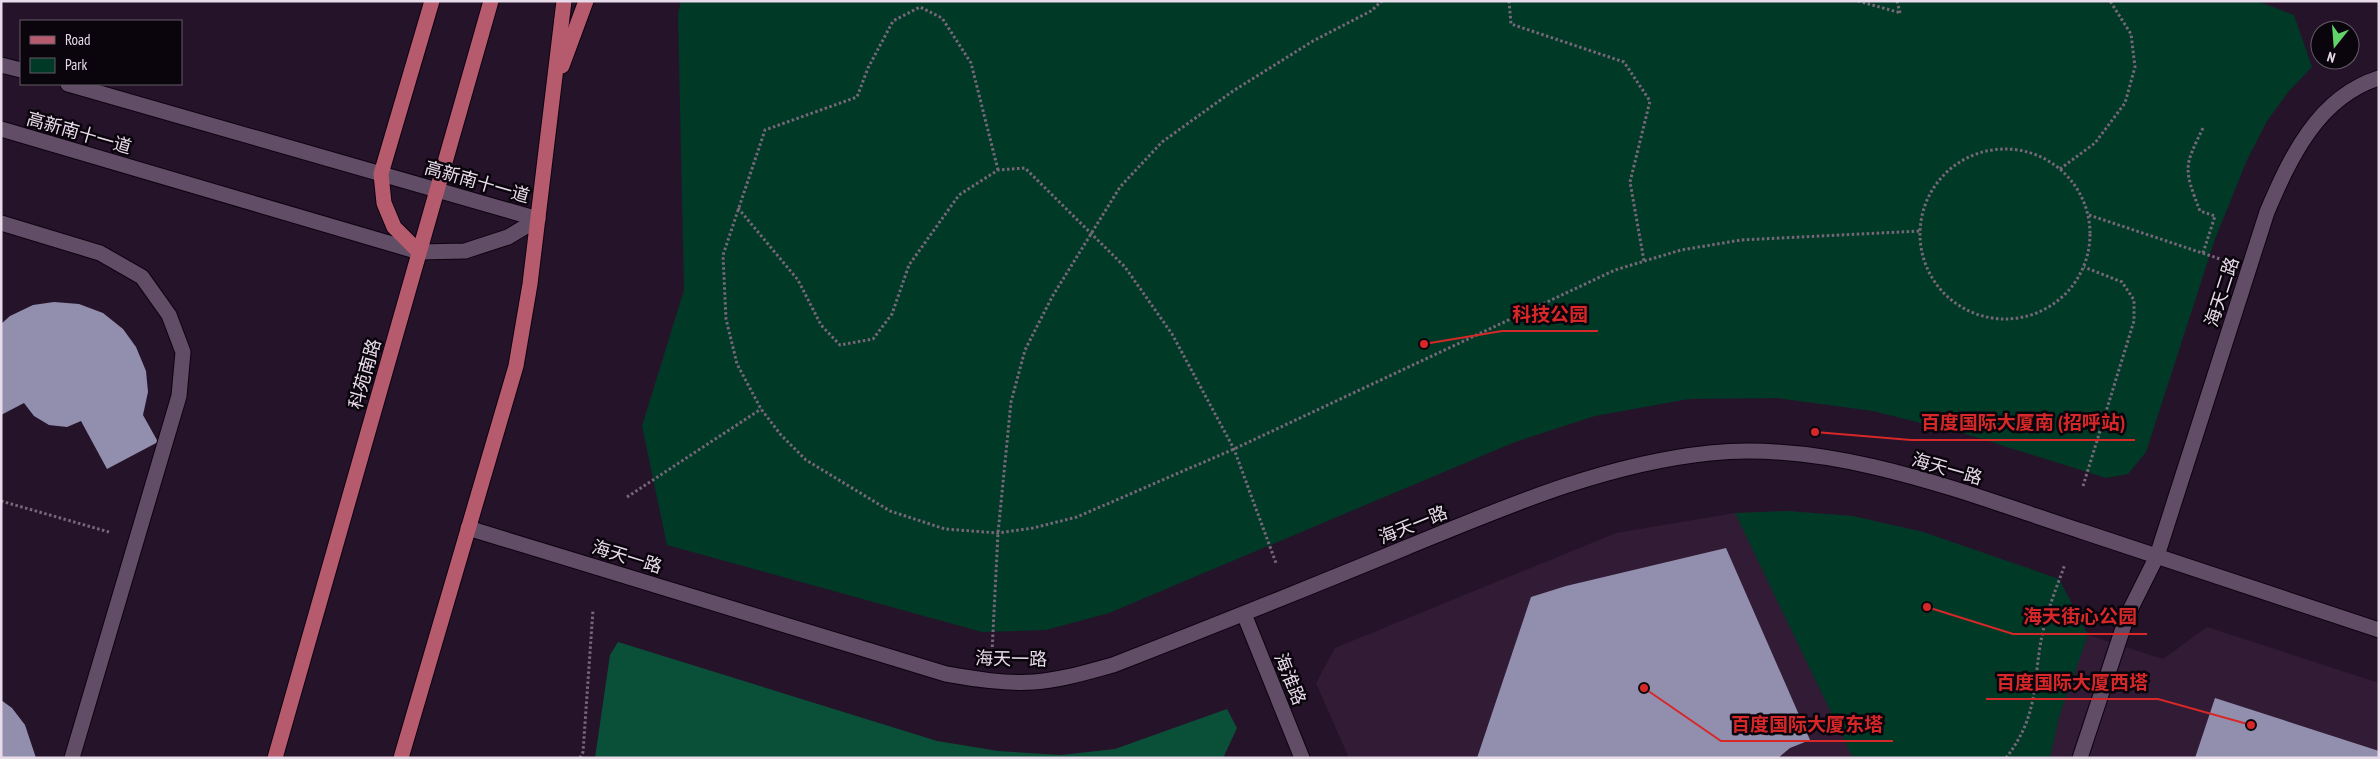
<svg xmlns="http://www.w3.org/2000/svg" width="2380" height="759" font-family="'PT Sans Narrow','Noto Sans SC',sans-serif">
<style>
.built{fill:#311b35}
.green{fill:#003926}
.forest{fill:#0a5039}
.building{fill:#928fae}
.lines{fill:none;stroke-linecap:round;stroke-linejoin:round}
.lane-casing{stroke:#0e0211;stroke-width:17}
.street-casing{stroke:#0e0211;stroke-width:17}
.secondary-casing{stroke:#0e0211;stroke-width:17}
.primary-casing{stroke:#0e0211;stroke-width:17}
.path{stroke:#766779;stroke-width:3;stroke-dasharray:2.5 2.5;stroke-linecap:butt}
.lane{stroke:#614d65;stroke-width:15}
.street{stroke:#614d65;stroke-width:15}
.secondary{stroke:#614d65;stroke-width:15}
.primary{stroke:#b65b6d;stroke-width:15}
.labels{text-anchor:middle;stroke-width:5;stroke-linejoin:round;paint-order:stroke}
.street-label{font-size:18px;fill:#e8dceb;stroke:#0a040c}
.leader{fill:none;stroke:#d62828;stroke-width:2}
.callout-dot{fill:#d62828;stroke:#0a040c;stroke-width:2}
.callout-label{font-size:19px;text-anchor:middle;font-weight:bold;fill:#d62828;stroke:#0a040c;stroke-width:5;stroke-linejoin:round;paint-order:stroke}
</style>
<rect width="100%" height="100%" fill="#251429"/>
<polygon class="built" points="1788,511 1853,516 1923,532 2059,579 2088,635 2163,659 2207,627 2379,683 2379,758 1349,758 1316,683 1335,648 1616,533 1735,513"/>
<g class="green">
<polygon points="681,1 2257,1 2294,15 2312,67 2289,91 2267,121 2247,160 2215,239 2146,452 2128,474 2106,478 1969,435 1873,411 1777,398 1689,399 1595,416 1515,442 1109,613 1046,630 982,632 667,545 642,426 684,290 678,13"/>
<polygon points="1788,511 1853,516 1923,532 2059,579 2088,635 2059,717 2050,758 1853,758 1735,513"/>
</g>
<polygon class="forest" points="618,642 937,741 998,751 1061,755 1115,749 1227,709 1237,728 1223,758 595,758 610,655"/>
<g class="building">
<polygon points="54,302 79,304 103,313 123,329 136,347 146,371 148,392 143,415 158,442 107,469 81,421 67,427 49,425 34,416 24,403 1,415 1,324 10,316 33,305"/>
<polygon points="1726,548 1810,740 1790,748 1778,758 1477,758 1531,597 1566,586"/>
<polygon points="2215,698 2379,751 2379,758 2195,758"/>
<polygon points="1,700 12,708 25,725 36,758 1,758"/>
</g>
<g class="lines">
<defs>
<polyline id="lane" points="1,223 100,253 142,277 169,315 183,352 179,396 72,758"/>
<polyline id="street" points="2080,758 2127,616 2157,556"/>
<g id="secondary">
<polyline points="1,65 21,70"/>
<polyline points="68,84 538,219"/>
<polyline points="1,129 419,252 465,251 508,237 538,219"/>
<path d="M468 528 946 674C975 679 1005 684 1034 682 1061 680 1087 672 1113 665 1211 627 1308 588 1405 548 1503 508 1603 464 1710 453 1834 440 1965 493 2081 531 2180 564 2279 597 2379 630"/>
<path d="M2157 556 2267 212C2290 158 2318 97 2379 78"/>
<polyline points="1244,614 1302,758"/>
</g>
<g id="primary">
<polyline points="562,66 586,1"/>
<polyline points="419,252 394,227 384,203 381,174 432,1"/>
<polyline points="275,758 491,1"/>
<polyline points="401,758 516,366 530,284 564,1"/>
</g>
</defs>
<use href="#lane" class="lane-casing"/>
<use href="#street" class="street-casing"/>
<use href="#secondary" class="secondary-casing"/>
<use href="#primary" class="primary-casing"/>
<g class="path">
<polyline points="1509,1 1511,24 1624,62 1650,101 1630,182 1644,261"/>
<polyline points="1858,1 1901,13"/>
<polyline points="1897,1 1900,13"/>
<circle cx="2005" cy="234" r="85"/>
<polyline points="2060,169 2095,143 2125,103 2135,67 2131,34 2110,1"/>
<polyline points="998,170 971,63 942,18 920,7 893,21 868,68 857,97 765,130 723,255 726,319 737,364 761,409 781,435 806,460 890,511 945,529 998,533 1033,528 1077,517 1234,449 1615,270 1681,250 1741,240 1920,231"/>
<polyline points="738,208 798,280 821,325 840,345 873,339 892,314 909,265 959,195 998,170 1025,168 1125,267 1172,334 1234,449 1276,563"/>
<polyline points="2089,215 2223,260"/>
<path d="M2203 253 2215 216 2200 211C2183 167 2184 167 2204 126"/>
<polyline points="2083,486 2134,321 2134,300 2122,282 2084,267"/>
<polyline points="627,497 761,409"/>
<polyline points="1,501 109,532"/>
<polyline points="992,652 998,533 1011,402 1025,350 1052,297 1120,187 1162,142 1233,91 1313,41 1371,11 1382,1"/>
<polyline points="580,758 583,752 593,610"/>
<path d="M2006 758C2043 710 2031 675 2045 623 2050 603 2058 584 2065 564"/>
</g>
<use href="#lane" class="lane"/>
<use href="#street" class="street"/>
<use href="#secondary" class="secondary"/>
<use href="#primary" class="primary"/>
</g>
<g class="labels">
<g class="street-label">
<text transform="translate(79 133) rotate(16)" y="6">高新南十一道</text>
<text transform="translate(477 182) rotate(16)" y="6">高新南十一道</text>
<text transform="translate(2222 292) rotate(-72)" y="6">海天二路</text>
<text transform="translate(365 374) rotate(-74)" y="6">科苑南路</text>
<text transform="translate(1947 469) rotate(16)" y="6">海天一路</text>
<text transform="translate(1413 525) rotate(-22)" y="6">海天一路</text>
<text transform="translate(627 557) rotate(17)" y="6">海天一路</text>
<text transform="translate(1011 659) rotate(1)" y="6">海天一路</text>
<text transform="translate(1290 679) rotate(68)" y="6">海淮路</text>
</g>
</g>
<path class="leader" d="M1424 344L1502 331H1598M1815 432L1911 440H2135M1927 607L2013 634H2147M2251 725L2158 699H1986M1644 688L1721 741H1893"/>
<g class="callout-dot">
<circle cx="1424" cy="344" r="5"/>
<circle cx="1815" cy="432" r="5"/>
<circle cx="1927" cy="607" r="5"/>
<circle cx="2251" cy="725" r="5"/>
<circle cx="1644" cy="688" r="5"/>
</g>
<g class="callout-label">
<text x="1550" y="321">科技公园</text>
<text x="2023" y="429">百度国际大厦南 (招呼站)</text>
<text x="2080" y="623">海天街心公园</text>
<text x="2072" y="689">百度国际大厦西塔</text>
<text x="1807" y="731">百度国际大厦东塔</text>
</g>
<rect width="2380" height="759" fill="none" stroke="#e8dceb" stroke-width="5"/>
<rect x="20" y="20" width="162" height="65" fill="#0a040c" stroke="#635a65"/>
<rect x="30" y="36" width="25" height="8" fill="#b65b6d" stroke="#635a65"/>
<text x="65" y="45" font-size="15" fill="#e8dceb">Road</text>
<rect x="30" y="58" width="25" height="15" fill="#003926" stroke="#635a65"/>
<text x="65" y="70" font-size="15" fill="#e8dceb">Park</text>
<g transform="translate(2335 45) rotate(197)"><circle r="24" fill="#0a040c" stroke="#635a65"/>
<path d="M0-4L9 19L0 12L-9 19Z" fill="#61d46a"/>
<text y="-8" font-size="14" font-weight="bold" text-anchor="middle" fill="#e8dceb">N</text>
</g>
</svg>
